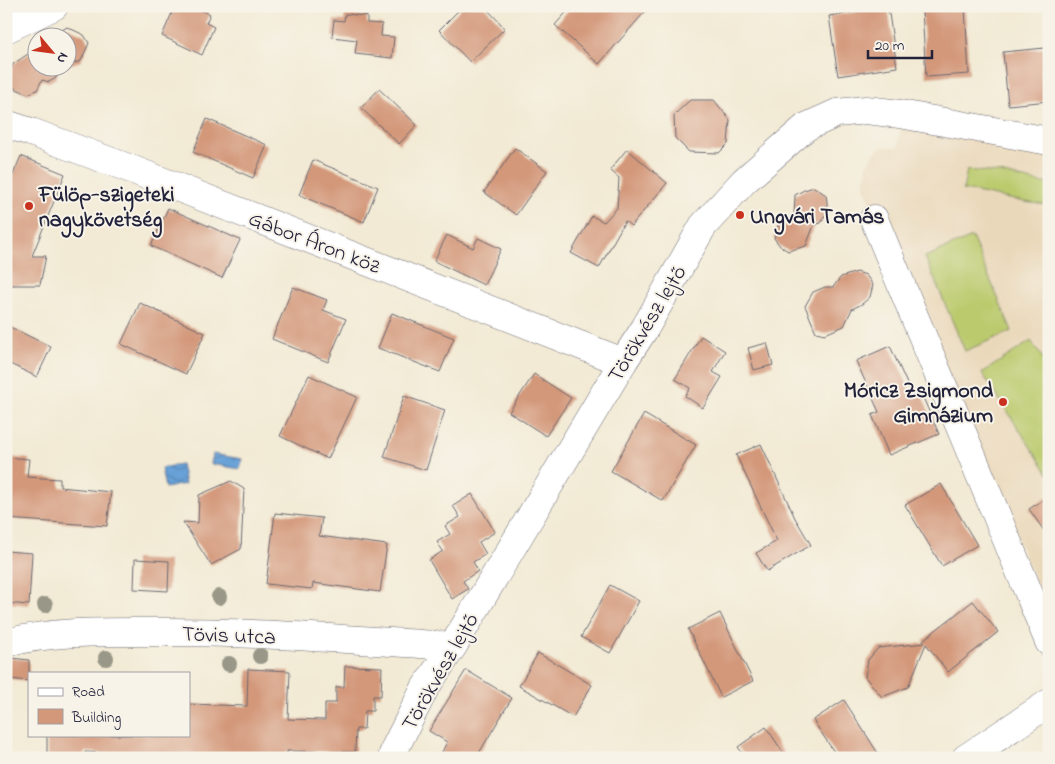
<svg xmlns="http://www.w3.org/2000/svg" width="1055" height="764" font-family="'Indie Flower',sans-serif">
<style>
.built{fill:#ead8ba}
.pitch{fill:#bbca6d;stroke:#6e7654}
.water{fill:url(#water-waves);stroke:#456289}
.building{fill:#d39779}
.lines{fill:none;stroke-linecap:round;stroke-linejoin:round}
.minor-casing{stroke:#6b6871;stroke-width:29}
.minor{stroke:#fff;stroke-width:28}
.tree{fill:#999888}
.poi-dot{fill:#c8321e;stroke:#f7f3e8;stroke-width:2}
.labels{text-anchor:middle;stroke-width:4;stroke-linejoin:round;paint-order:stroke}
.poi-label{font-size:22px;font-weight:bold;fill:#22223b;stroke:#f7f3e8;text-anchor:start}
.street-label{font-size:22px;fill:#22223b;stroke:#f7f3e8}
</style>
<defs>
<pattern id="water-waves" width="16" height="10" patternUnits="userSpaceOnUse" patternTransform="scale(1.25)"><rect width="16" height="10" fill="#68a1d7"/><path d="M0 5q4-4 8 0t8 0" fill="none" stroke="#5583b0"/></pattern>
</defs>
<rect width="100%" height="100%" fill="#f7f3e8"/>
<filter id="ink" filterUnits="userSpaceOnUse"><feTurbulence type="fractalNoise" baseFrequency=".02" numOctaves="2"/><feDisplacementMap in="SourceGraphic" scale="10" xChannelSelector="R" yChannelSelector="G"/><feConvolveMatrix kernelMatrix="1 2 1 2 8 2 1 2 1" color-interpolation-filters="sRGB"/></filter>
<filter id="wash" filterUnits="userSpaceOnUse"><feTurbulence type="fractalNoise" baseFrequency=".0096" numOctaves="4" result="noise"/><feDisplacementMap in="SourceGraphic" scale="20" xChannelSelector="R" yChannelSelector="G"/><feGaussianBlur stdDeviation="1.12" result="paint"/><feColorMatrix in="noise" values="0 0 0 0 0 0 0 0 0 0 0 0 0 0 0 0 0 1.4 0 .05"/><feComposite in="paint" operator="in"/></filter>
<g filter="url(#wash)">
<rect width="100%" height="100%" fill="#f2ead4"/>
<polygon class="built" points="902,124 1049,152 1049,612 864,187 867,165 873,155 881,147 898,147"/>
<g class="pitch">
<path d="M967 170 1000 173 1041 183H1049V205C1020 203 992 194 963 190Z"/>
<polygon points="972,237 1012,331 965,351 925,257"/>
<polygon points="1031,341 1049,367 1049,475 982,373"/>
</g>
<g class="water">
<polygon points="213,454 242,459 240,469 211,464"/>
<polygon points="181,464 185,484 165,488 161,468"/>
</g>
<g id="blocks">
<g class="building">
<polygon points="175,6 192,6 210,14 206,23 214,27 202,55 162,36"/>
<polygon points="463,6 484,6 505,28 470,62 439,30"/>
<polygon points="572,6 650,6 599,64 555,25"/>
<polygon points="888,7 897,67 838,76 829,16"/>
<polygon points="965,8 969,74 926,77 922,10"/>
<polygon points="345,14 367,16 367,23 382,24 381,36 394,37 392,58 355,54 357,40 332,37 334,20 344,21"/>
<polygon points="67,27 84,35 89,43 81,61 68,65 68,38 49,38"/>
<polygon points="38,44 38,68 60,68 56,78 49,82 42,80 37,90 28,94 12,87 7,79 13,64 31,52"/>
<polygon points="1045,48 1049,101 1008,105 1003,52"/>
<polygon points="379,89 417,125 399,144 361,108"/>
<polygon points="690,100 714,100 730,120 728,144 719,153 689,152 675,138 674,115"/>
<polygon points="207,119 267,145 253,178 193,152"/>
<polygon points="515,148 547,171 516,215 484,192"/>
<polygon points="627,149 667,183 631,226 625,221 599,268 571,253 592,216 604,222 617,208 619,178 610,170"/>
<polygon points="21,156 65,174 32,256 46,256 40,285 6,285 6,191"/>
<polygon points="313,160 378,187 364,222 299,195"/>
<polygon points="814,187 826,195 828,210 821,223 814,225 806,246 788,251 780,246 774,238 780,220 794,217 795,195 804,190"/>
<polygon points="168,208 240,240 222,278 151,246"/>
<polygon points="447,235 473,248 478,238 501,249 484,285 434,261"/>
<polygon points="857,272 866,275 873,285 870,297 862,304 852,309 844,326 825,334 816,332 805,306 813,292 825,287 833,287 841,277"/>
<polygon points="293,287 327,300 323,310 346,319 328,362 272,339"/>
<polygon points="140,303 205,333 186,374 121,344"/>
<polygon points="392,313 454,338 440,372 378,348"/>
<polygon points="6,325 51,347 37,377 6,362"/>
<polygon points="701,336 725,351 713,372 722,377 703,408 685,396 690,388 675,379"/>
<polygon points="767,343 773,365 754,370 748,348"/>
<polygon points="890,346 913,397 921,393 939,434 889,455 872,415 879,412 856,361"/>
<polygon points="534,374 571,398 546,436 509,412"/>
<polygon points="309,375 357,397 328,459 280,436"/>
<polygon points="404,396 445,410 426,470 384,457"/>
<polygon points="644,414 696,445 663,501 611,471"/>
<polygon points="761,444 795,518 811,545 767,571 756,553 777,541 736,455"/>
<polygon points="6,457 29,459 27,477 60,479 60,487 111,492 107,526 6,519"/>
<polygon points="231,481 244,489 241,549 211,565 183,522 198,523 199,495"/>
<polygon points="941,484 977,545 942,566 905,505"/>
<polygon points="472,494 495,532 479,542 486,554 473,562 478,571 463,581 468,589 452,599 429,560 443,551 437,542 450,534 445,526 460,517 453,506"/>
<polygon points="1049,496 1049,538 1029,509"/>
<polygon points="275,513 322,518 319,536 387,545 380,592 313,583 312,589 266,584"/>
<polygon points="6,551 32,553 29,605 6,603"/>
<polygon points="135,559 169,561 168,591 134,589"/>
<polygon points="610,585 639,601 610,653 581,637"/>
<polygon points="973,601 998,632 948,672 926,644 908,687 882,697 865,677 868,660 878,648 925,643 923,640"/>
<polygon points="720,613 753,681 721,697 688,629"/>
<polygon points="538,653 592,685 573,717 519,686"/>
<polygon points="11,658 29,660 29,681 9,679"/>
<polygon points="345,666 382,667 381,696 373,696 373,711 365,711 364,729 356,729 355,752 287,751 287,758 220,756 220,758 179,758 85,752 85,758 47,758 47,735 189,735 189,704 247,706 248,669 290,671 288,719 325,720 325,703 336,703 336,687 344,687"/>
<polygon points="466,670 512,698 476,758 439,758 447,742 429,731"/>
<polygon points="844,700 881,758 838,758 813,720"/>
<polygon points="766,727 787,758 746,758 738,747"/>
</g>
</g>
</g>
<g filter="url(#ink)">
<use href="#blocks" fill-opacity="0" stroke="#6b6871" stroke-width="1"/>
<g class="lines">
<defs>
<g id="minor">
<polyline points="6,29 54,6"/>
<polyline points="6,124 31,132 131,169 623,362"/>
<polyline points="874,219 1049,642"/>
<path d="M6 643C52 631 102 632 150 632 251 631 352 640 453 646"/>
<polyline points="392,758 395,748 425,688 453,646 623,362 645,328 703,226 744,181 806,127 837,113 866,110 900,114 1049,141"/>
<polyline points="966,758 1049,703"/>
</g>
</defs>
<use href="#minor" class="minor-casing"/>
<use href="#minor" class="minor"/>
</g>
<g class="tree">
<circle cx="219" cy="597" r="8"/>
<circle cx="45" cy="605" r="8"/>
<circle cx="260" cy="656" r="8"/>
<circle cx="106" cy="658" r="8"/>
<circle cx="229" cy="664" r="8"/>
</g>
</g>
<g class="poi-dot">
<circle cx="29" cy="206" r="5"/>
<circle cx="740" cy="215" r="5"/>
<circle cx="1003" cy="402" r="5"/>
</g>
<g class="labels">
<g class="poi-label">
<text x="39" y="201">Fülöp-szigeteki<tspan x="39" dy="25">nagykövetség</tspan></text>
<text x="750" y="223">Ungvári Tamás</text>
<text x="993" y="397" text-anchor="end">Móricz Zsigmond<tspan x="993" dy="25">Gimnázium</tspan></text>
</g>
<g class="street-label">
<text transform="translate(315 241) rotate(21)" y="8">Gábor Áron köz</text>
<text transform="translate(646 323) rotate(-59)" y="8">Törökvész lejtő</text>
<text transform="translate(229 634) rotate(2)" y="8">Tövis utca</text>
<text transform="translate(439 671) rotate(-60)" y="8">Törökvész lejtő</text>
</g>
</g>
<rect width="1055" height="764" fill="none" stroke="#f7f3e8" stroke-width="25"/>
<rect x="28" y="672" width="162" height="65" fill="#f7f3e8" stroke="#a29fa3"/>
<rect x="38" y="688" width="25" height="8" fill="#ffffff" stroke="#a29fa3"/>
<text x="72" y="696" font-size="15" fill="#22223b">Road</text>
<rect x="38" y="709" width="25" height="15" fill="#d39779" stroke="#a29fa3"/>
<text x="72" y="722" font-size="15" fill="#22223b">Building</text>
<g transform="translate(52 52) rotate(119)"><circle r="24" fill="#f7f3e8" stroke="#a29fa3"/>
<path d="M0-4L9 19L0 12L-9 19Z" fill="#c8321e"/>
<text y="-8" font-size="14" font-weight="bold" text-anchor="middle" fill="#22223b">N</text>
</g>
<path d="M868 50v8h64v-8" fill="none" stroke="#22223b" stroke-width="2.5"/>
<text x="875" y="50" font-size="15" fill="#22223b" stroke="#f7f3e8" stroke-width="4" paint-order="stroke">20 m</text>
</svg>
